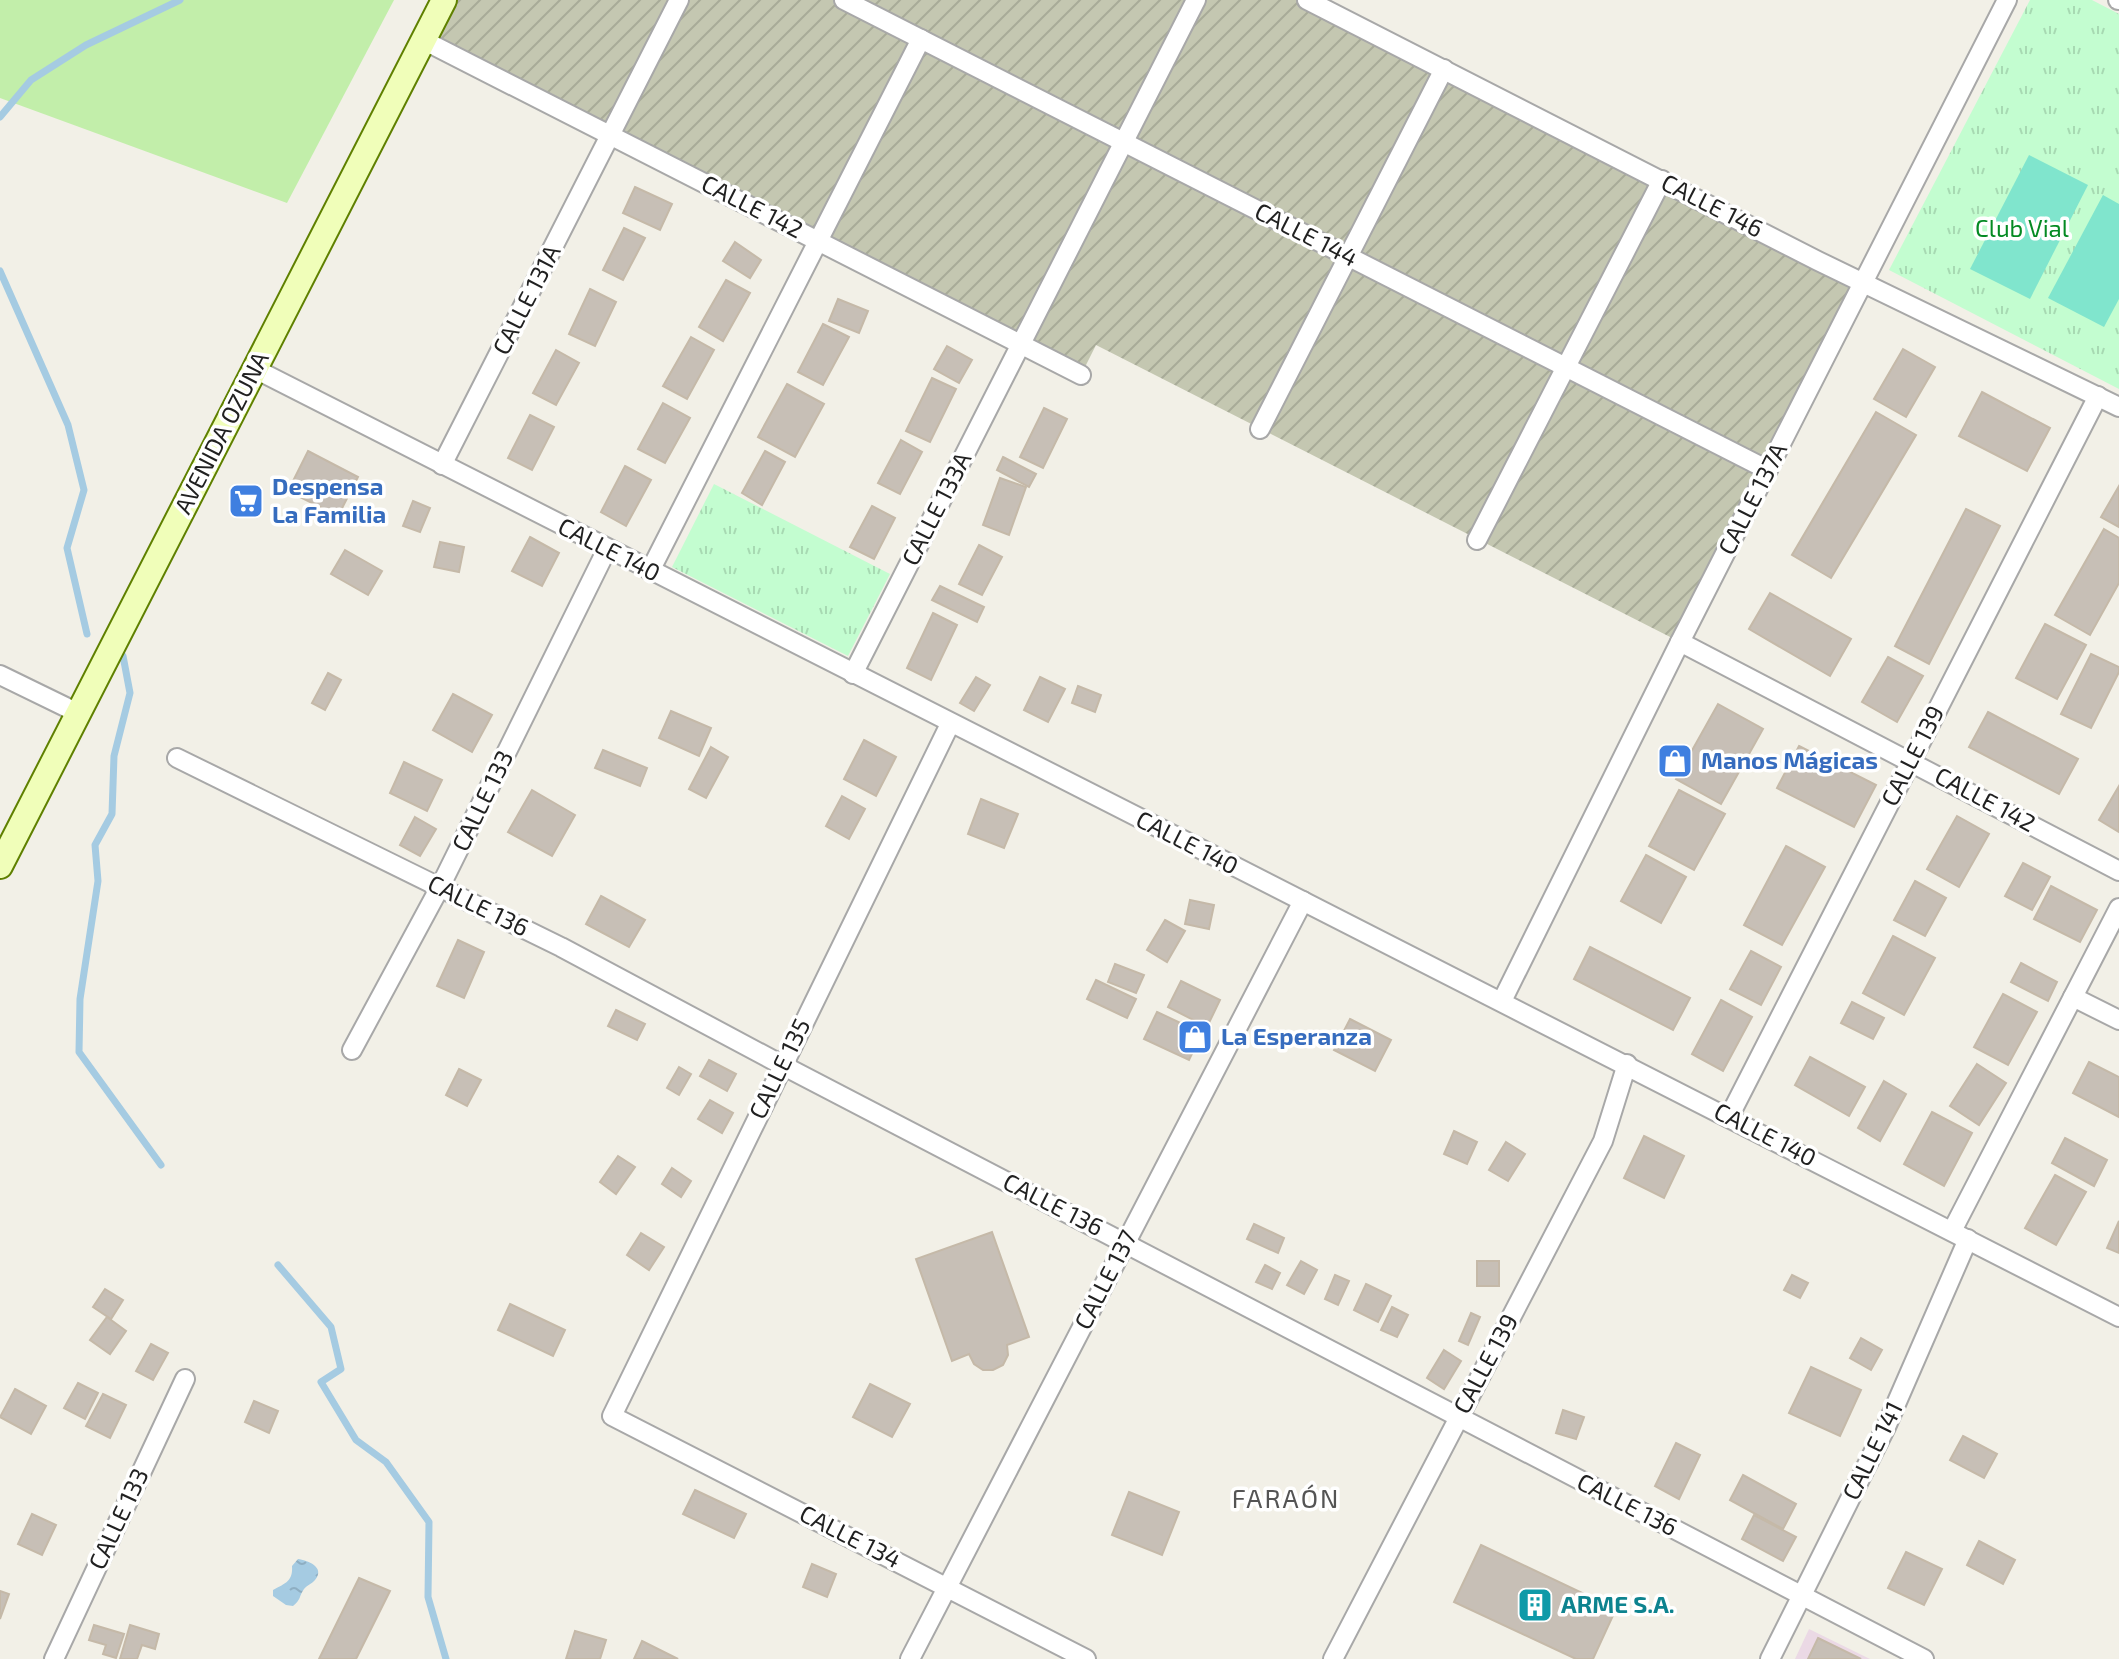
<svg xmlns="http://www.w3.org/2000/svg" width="2119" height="1659" font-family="'Exo 2',sans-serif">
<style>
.industrial{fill:#ebd9e5}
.construction{fill:url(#construction-furrows)}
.grass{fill:#c2eeaa}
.park{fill:url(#park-tufts)}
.pitch{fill:#80e5cd}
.water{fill:url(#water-ripples)}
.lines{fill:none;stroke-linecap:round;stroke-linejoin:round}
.stream{stroke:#a5cbe2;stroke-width:7}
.building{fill:#c7bfb6;stroke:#c5b9a8;stroke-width:2}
.street-casing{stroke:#a8a8a8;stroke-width:22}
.secondary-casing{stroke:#5f8000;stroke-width:28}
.street{stroke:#fff;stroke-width:18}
.secondary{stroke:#f0feb9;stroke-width:24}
.labels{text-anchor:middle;stroke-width:7;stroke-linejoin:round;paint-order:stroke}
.street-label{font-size:24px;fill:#212121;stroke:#fff}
.park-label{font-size:24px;fill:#048a23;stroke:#fff}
.shop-label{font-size:24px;font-weight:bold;fill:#366cbe;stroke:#fff;text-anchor:start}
.culture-label{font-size:24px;font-weight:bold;fill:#0d838f;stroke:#fff;text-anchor:start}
.neighbourhood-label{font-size:26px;letter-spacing:2px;fill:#545454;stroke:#fff}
</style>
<defs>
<pattern id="construction-furrows" width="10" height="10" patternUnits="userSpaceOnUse" patternTransform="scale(2)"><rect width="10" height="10" fill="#c4c7b1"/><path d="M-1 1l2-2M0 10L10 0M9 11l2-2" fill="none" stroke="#a8ab98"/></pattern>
<pattern id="park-tufts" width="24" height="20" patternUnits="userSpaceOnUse" patternTransform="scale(2)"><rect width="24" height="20" fill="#c3fdd0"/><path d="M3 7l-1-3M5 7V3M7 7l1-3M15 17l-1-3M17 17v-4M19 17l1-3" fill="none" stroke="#a7d9b2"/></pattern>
<pattern id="water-ripples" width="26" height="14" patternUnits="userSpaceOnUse" patternTransform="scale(2)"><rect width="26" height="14" fill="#a5cbe2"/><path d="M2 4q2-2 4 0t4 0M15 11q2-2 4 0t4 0" fill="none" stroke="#8eaec2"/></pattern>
</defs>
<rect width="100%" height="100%" fill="#f2f0e7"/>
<polygon class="industrial" points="1809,1629 1870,1659 1795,1659"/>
<polygon class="construction" points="444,0 1307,0 1863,283 1680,642 1096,345 1081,375 423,40"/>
<polygon class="grass" points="0,0 394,0 287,203 0,98"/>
<g class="park">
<polygon points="2030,0 2092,0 2119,14 2119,389 1889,270"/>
<polygon points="714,484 890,574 848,656 672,567"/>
</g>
<g class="pitch">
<polygon points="2029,155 2088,185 2030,299 1970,269"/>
<polygon points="2103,195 2119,204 2119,299 2104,327 2048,298"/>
</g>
<path class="water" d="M298 1559C307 1560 326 1567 315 1580 312 1584 307 1585 304 1589 299 1596 301 1600 293 1606L286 1605 273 1596V1590C286 1583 293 1581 292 1566Z"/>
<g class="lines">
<g class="stream">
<polyline points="0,117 31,80 86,45 180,0"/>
<polyline points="0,271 68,425 84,490 67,548 87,634"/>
<polyline points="123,656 130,693 114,756 112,814 95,845 98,881 80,999 79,1052 161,1165"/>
<polyline points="278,1265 331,1327 341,1369 321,1382 356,1440 386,1462 429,1522 428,1597 446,1659"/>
</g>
</g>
<g class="building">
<polygon points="635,187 672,204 660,230 623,213"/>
<polygon points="624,228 645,238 623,280 603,270"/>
<polygon points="735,242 761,260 750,278 723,261"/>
<polygon points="726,280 750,293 723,341 699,327"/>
<polygon points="590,289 616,302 595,346 569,334"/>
<polygon points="838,299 868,311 859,333 829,321"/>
<polygon points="823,324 849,337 823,385 798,372"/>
<polygon points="691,337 714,350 687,399 663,386"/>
<polygon points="947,346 972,360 959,383 934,369"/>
<polygon points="1903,349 1935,367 1906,417 1874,399"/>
<polygon points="556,350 579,363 556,405 533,393"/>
<polygon points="932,378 956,389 930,442 906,431"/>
<polygon points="787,384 824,404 795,457 758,437"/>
<polygon points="1982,392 2050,428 2027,471 1959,436"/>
<polygon points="663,403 690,418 665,463 638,449"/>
<polygon points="1044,408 1067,419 1043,468 1020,457"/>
<polygon points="1876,412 1916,435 1831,578 1792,555"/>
<polygon points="530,415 554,427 532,470 508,458"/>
<polygon points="901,440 922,452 900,494 878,483"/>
<polygon points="308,451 358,477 338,516 288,491"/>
<polygon points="765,451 785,462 762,505 742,493"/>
<polygon points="1003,457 1036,474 1029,487 997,470"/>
<polygon points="625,466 651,480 626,526 601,512"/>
<polygon points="1000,478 1026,487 1009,535 983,525"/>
<polygon points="2119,486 2119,527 2101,517"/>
<polygon points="413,501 430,508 420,532 403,526"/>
<polygon points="872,506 895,518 874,559 850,547"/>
<polygon points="1966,509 2000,526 1929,664 1895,646"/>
<polygon points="2104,529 2119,538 2119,583 2090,635 2055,615"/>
<polygon points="530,537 559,553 542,586 512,571"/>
<polygon points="440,542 464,547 459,572 434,567"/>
<polygon points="979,545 1002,557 982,595 959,584"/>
<polygon points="345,550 382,571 368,595 331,574"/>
<polygon points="940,586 984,607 977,622 932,600"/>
<polygon points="1770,593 1851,639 1830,676 1749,629"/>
<polygon points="933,613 957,625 931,680 907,668"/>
<polygon points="2045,624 2086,645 2057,699 2016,678"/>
<polygon points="2091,654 2119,667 2119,672 2091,728 2061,714"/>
<polygon points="1888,657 1923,676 1897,722 1862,702"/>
<polygon points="328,673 341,680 325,710 312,703"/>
<polygon points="976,677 990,685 974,711 960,703"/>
<polygon points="1040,677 1065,689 1048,722 1024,710"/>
<polygon points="1078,686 1101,695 1095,712 1072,703"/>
<polygon points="453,694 492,715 472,752 433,730"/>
<polygon points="1718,704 1763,729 1721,804 1676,779"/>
<polygon points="671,711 711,728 699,756 659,738"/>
<polygon points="1988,712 2078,759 2059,794 1969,747"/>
<polygon points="864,740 896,757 876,796 844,779"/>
<polygon points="1799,746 1876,785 1854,827 1777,788"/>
<polygon points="711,747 728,757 706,798 689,789"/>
<polygon points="603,750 647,768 640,786 595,768"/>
<polygon points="404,762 442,780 427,811 390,793"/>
<polygon points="2119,786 2119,832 2099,820"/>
<polygon points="532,790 575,815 552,856 508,832"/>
<polygon points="1679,790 1725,814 1694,870 1649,846"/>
<polygon points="842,796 865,809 849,839 826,826"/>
<polygon points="981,799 1018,814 1004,848 968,834"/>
<polygon points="1957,816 1989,834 1959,887 1927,869"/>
<polygon points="415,817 436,829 420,856 400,845"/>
<polygon points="1786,846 1825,867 1782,945 1744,925"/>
<polygon points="1646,855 1686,877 1661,923 1621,901"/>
<polygon points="2023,863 2050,877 2032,910 2005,896"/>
<polygon points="1915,881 1946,898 1925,936 1894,920"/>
<polygon points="2051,886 2097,910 2080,942 2034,919"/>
<polygon points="601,896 645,920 629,947 586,924"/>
<polygon points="1190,900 1214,905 1209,929 1185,924"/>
<polygon points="1165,920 1185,931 1167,962 1147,950"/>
<polygon points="1893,936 1935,958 1904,1015 1863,993"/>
<polygon points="458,940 484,952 464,998 437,986"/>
<polygon points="1590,947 1690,998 1673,1030 1574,979"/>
<polygon points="1751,951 1781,967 1761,1005 1730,989"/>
<polygon points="2021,963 2057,982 2048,1001 2011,982"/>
<polygon points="1115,964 1144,975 1136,993 1108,982"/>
<polygon points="1096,980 1136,999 1127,1018 1087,999"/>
<polygon points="1181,981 1220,1000 1207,1027 1168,1007"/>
<polygon points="2003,994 2037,1012 2008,1065 1974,1047"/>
<polygon points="1721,1000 1752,1017 1723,1071 1692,1054"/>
<polygon points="1852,1002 1884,1018 1873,1039 1841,1023"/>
<polygon points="616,1010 645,1024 637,1040 608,1026"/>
<polygon points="1157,1012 1202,1033 1189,1060 1144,1039"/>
<polygon points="1350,1019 1391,1040 1375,1071 1334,1050"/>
<polygon points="1810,1057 1865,1087 1849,1116 1795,1085"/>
<polygon points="709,1060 736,1074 727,1091 700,1076"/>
<polygon points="2089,1062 2119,1077 2119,1117 2073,1093"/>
<polygon points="1977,1064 2006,1083 1979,1125 1950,1106"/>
<polygon points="679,1067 691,1074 679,1095 667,1088"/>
<polygon points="459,1069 481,1080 467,1106 446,1095"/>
<polygon points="1884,1081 1906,1094 1880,1141 1858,1128"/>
<polygon points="710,1100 733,1113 722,1133 698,1119"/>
<polygon points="1932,1112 1972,1133 1944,1186 1904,1164"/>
<polygon points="1454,1131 1477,1142 1467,1164 1444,1154"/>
<polygon points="1644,1136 1684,1156 1664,1198 1624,1178"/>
<polygon points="2065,1138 2107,1160 2094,1186 2052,1163"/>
<polygon points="1506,1142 1525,1154 1508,1181 1489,1170"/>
<polygon points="618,1156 635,1167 616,1194 600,1182"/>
<polygon points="672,1168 691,1181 681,1197 662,1184"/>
<polygon points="2055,1175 2086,1192 2056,1245 2025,1228"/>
<polygon points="2119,1221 2119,1253 2107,1248"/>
<polygon points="1254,1224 1284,1238 1278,1253 1247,1239"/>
<polygon points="992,1232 1029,1337 1007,1345 1008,1355 1003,1365 993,1370 983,1370 974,1364 969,1354 952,1361 916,1259"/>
<polygon points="641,1233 664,1247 649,1270 627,1255"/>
<polygon points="1301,1261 1317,1270 1304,1294 1287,1285"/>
<rect x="1477" y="1261" width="22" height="25"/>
<polygon points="1265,1265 1280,1273 1272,1289 1256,1282"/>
<polygon points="1335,1275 1349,1281 1338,1305 1325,1299"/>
<polygon points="1792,1275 1808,1283 1800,1298 1784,1290"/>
<polygon points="1366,1284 1391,1296 1378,1322 1354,1310"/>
<polygon points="105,1289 123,1300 111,1319 93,1307"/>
<polygon points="510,1304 565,1330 553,1356 498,1330"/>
<polygon points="1392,1307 1408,1315 1397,1337 1381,1330"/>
<polygon points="1471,1313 1480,1317 1468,1345 1459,1341"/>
<polygon points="107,1317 126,1331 110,1354 90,1340"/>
<polygon points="1861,1338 1882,1350 1871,1370 1850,1358"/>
<polygon points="151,1344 168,1353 153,1380 136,1371"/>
<polygon points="1444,1350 1461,1361 1444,1389 1427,1378"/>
<polygon points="1811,1367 1861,1390 1840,1436 1789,1413"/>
<polygon points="78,1383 98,1393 85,1419 64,1408"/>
<polygon points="870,1384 910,1404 892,1437 853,1417"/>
<polygon points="15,1389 46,1406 31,1434 0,1417"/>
<polygon points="103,1394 126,1405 110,1438 86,1426"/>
<polygon points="254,1401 278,1411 269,1433 245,1422"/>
<polygon points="1563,1410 1584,1417 1576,1439 1556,1433"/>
<polygon points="1963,1436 1997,1454 1984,1478 1950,1460"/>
<polygon points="1676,1443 1700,1455 1679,1499 1655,1486"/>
<polygon points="1743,1475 1796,1504 1783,1529 1730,1500"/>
<polygon points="695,1490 746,1514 734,1538 683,1514"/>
<polygon points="1129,1492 1179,1512 1162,1555 1112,1535"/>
<polygon points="32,1514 56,1525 42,1555 18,1544"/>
<polygon points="1754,1515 1796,1537 1783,1561 1742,1539"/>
<polygon points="1979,1541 2015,1560 2003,1584 1967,1565"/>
<polygon points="1481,1545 1616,1609 1593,1659 1576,1659 1454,1602"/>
<polygon points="1906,1552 1942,1569 1924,1605 1888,1588"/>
<polygon points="812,1564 836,1574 827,1597 803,1587"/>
<polygon points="359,1578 390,1591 356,1659 319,1659"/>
<polygon points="0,1591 9,1594 0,1619"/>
<polygon points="94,1625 124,1634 116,1658 103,1654 106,1645 89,1640"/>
<polygon points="130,1625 159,1634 155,1649 142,1645 137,1659 120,1659"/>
<polygon points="575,1631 606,1640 600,1659 566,1659"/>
<polygon points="1818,1638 1861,1659 1808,1659"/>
<polygon points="642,1641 678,1659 634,1659"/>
</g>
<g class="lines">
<defs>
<g id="street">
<polyline points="844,0 1768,470"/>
<polyline points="1307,0 1818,261 2119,407"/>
<polyline points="2118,0 2119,0"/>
<polyline points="423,40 1081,375"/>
<path d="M255 369C876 685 1499 999 2119 1317"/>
<polyline points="1260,429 1444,69"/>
<polyline points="442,465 679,0"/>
<polyline points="1477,540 1662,180"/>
<polyline points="650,571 921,39"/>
<polyline points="1680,642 2119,871"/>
<polyline points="853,674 1196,0"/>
<polyline points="0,675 78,713"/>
<polyline points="950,724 612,1416 1086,1659"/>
<polyline points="177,758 561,947 782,1065 1924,1659"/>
<polyline points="2073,997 2119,1020"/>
<polyline points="1502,1001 1680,642 2007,0"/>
<polyline points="352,1050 440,887 607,549"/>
<polyline points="1729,1117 2098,396"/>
<polyline points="1952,1231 2119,908"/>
<polyline points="54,1659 185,1379"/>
<polyline points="910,1659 1303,901"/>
<polyline points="1333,1659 1603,1141 1627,1064"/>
<polyline points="1770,1659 1886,1427 1968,1239"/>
</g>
<polyline id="secondary" points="0,866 444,0"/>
</defs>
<use href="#street" class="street-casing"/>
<use href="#secondary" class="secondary-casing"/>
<use href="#street" class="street"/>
<use href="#secondary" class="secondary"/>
</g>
<defs>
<symbol id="supermarket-square" viewBox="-11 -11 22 22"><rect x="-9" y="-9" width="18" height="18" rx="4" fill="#3f7fe0" stroke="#fff"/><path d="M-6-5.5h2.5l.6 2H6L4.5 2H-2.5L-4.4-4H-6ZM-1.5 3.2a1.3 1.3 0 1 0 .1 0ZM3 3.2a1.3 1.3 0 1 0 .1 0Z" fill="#fff"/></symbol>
<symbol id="shop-square" viewBox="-11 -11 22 22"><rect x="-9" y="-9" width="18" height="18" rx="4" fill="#3f7fe0" stroke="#fff"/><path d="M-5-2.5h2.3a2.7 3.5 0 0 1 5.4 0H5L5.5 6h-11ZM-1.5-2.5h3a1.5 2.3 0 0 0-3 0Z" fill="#fff"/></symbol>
<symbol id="building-square" viewBox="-11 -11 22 22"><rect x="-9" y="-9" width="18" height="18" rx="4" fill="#0f9aa8" stroke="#fff"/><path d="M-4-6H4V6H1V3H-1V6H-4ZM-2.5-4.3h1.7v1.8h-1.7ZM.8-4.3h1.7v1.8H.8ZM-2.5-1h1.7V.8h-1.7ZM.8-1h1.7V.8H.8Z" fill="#fff"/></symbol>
</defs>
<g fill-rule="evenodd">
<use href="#supermarket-square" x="226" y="481" width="40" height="40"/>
<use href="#shop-square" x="1655" y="741" width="40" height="40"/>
<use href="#shop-square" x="1175" y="1017" width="40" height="40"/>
<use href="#building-square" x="1515" y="1585" width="40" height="40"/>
</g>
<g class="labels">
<g class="street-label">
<text transform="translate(1712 206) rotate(27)" y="8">CALLE 146</text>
<text transform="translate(752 207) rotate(27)" y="8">CALLE 142</text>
<text transform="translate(1306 235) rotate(27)" y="8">CALLE 144</text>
<text transform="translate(527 300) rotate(-63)" y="8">CALLE 131A</text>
<text transform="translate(222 433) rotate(-63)" y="8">AVENIDA OZUNA</text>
<text transform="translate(1753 499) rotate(-63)" y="8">CALLE 137A</text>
<text transform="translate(937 509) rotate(-63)" y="8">CALLE 133A</text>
<text transform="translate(609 550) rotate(27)" y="8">CALLE 140</text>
<text transform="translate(1913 756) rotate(-63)" y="8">CALLE 139</text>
<text transform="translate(1985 800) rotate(28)" y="8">CALLE 142</text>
<text transform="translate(483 801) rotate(-64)" y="8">CALLE 133</text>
<text transform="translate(1187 843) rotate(27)" y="8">CALLE 140</text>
<text transform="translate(478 906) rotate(26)" y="8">CALLE 136</text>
<text transform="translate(780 1069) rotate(-64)" y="8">CALLE 135</text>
<text transform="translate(1765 1135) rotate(27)" y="8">CALLE 140</text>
<text transform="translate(1053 1205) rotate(27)" y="8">CALLE 136</text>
<text transform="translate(1106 1280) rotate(-63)" y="8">CALLE 137</text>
<text transform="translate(1486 1364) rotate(-62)" y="8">CALLE 139</text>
<text transform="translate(1873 1451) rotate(-64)" y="8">CALLE 141</text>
<text transform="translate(1627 1505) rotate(27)" y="8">CALLE 136</text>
<text transform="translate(119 1519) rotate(-65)" y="8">CALLE 133</text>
<text transform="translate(850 1537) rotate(27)" y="8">CALLE 134</text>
</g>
<g class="park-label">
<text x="2022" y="237">Club Vial</text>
</g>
<g class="shop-label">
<text x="272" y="495">Despensa<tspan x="272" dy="28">La Familia</tspan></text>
<text x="1701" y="769">Manos Mágicas</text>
<text x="1221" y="1045">La Esperanza</text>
</g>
<g class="culture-label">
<text x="1561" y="1613">ARME S.A.</text>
</g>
<g class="neighbourhood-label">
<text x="1286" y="1508">FARAÓN</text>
</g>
</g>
</svg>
